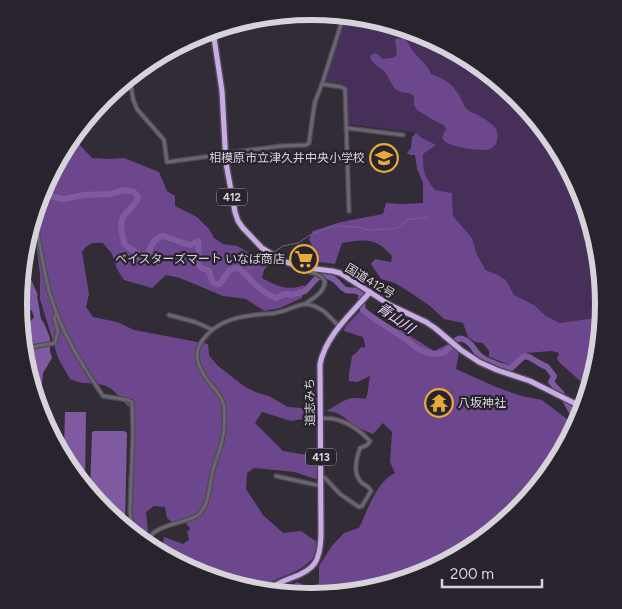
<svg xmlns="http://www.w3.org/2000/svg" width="622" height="609" font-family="Figtree,'Noto Sans JP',sans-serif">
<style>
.green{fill:#463059}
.forest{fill:#6d478d}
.water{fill:#805aa1}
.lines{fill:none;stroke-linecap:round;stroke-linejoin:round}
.stream{stroke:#805aa1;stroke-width:1}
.river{stroke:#805aa1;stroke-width:6}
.minor-casing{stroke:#4f4a53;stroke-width:5.5}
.highway-casing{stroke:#4f4a53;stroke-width:8}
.minor{stroke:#6b6572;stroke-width:3}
.highway{stroke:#caabe8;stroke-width:5}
.labels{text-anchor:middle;stroke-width:4.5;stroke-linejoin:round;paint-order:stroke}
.shield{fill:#28232d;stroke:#a29ea6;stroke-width:1}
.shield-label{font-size:11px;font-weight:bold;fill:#d6d3da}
.poi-label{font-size:12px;fill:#d6d3da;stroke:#28232d;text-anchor:end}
.street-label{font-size:12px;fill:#d6d3da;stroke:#28232d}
.water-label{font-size:14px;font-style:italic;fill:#e6d2fa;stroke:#28232d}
.rim{fill:none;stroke:#d6d3da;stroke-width:6}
</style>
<rect width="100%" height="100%" fill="#322c37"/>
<path class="green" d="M345 18 423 34 519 97 582 193 604 305 602 317 560 323 546 316 534 305 514 295 506 280 498 275 487 270 477 255 472 238 453 216 452 193 435 190C421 170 420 164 427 141L416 133 348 124 347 88 337 82 334 85 325 83 327 72Z"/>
<g class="forest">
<path d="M403 38C408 41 409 46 413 51 419 59 427 64 431 74 445 79 453 84 460 97 463 102 464 107 468 110 471 113 475 113 478 115 484 119 492 123 496 129 498 132 498 137 497 141 496 144 493 148 490 149 483 152 446 147 443 139 441 136 445 132 446 129L444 125 437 122 417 110 414 105V96C408 91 401 94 395 89 391 84 389 77 385 72 380 67 373 64 370 58L371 55 374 53 377 54 383 59 392 58 396 56 397 51 395 42 396 39Z"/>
<path d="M416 133 422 138 436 145 423 154C423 172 424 175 435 190L452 193 453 216 472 238 477 255 486 270 498 275 506 280 514 295 534 305 546 316 560 323 602 317 588 388 560 363 557 359 559 353 552 351 526 353 510 365 489 357V351L483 343 475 342 468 337 463 323 444 319 430 306 411 293 395 283 381 279 371 264 375 259 391 262 392 256C376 238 366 239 342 243L335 264 319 262 309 239 313 231 341 222 383 214 386 203 403 204 423 203V183L417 169 415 155H410L407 153 411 148 412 137Z"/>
<path d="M73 142 78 143 92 158 109 159 124 158 159 172 167 191 175 196V206L197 217 209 229 214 238 223 244 237 246 249 253H261L272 260 264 270 262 278C279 287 287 291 305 285L302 298 280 308 264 311 246 299 223 296 180 278 166 275 152 288 124 280 117 269 112 254 103 243C93 242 88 243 82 252L89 294 86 307 93 317 117 322 134 330 208 344 209 355 217 365 245 387 258 393 269 396 288 407 317 409V417L291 421 262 412 255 423 283 451 313 456 316 462 319 476 315 479 295 472 254 468 247 473 246 489 263 515 283 533 301 531 317 542 314 557C309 562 304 567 298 570 287 576 272 578 265 589L209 577 168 552 163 542 164 537 183 544 189 540 187 531 190 530V528L187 525 186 518 173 523 167 518 165 507 154 506 146 512 148 531 144 539 129 529 128 487 132 428 130 408C121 401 117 391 106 386 99 383 93 384 86 383 80 383 75 381 70 379L58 358 40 299V275L34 224 40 192Z"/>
<path d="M361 310 382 326 399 329 434 351 448 344 459 352 456 369 496 387 521 396 542 400 576 426 518 512 423 576 311 598 280 592 297 582 310 588 319 583V566L331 547 344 533 359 528C368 510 376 482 395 473L390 462 392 432 383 423 373 434C366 431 356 428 351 423 342 416 339 412 326 411 342 403 346 395 365 399L367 396 370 376 357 382 349 381C348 372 351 365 352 356L357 352 361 347 365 348V345L363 337 344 331 345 327Z"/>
</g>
<g class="water">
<polygon points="25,266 38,295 37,296 41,319 44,323 50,338 50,351 52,358 43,373 42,385 40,384 37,380 33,380 30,364 33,341 29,332 31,321 34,317 32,311 29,308 28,297 22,283"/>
<polygon points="65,412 86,412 85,484 64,452"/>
<polygon points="94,431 124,431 127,433 125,526 103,512 90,492 92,432"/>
</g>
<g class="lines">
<g class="stream">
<polyline points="274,252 283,246 298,243 310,235 333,226 358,227 368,230 391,229 399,227 407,220 428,217"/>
<polyline points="244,272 268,256"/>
</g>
<path class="river" d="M41 191 54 197 64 199 83 195 110 194 125 190 134 192 138 197C136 208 124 210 122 220 120 227 123 237 124 244L138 254 140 260H143C152 252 150 237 164 236L186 244 191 245 198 241C200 248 196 264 200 267 203 269 206 270 209 271 210 274 211 280 213 282 219 291 226 273 230 270 233 268 234 269 238 268 247 274 249 279 256 285 262 291 269 295 276 298L284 294H288L292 295 305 291 317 278 324 275C328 276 333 278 336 281 340 284 341 288 346 290 353 292 355 288 362 294L361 298 363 310C376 321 390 328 404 338 410 342 416 349 423 351 430 354 436 355 442 353 452 350 454 336 463 339 472 342 473 349 479 355 484 360 503 368 511 368L524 356 529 357 539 363 547 367 554 376 551 382 561 393 572 412 581 418"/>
<defs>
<g id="minor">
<polyline points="130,79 133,99 137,109 164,140 167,162 226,154"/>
<polyline points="322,84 341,87 345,89 349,211"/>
<polyline points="346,128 403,135"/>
<polyline points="226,153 281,146 306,145 309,143 313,114 315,102 322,84 343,18"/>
<path d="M35 220C40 243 43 268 49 291 61 332 80 362 103 396L128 400 132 402 133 432 130 512 133 532"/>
<path d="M300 267V269C308 273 321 272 325 282 323 294 314 297 305 304"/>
<polyline points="169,315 195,322 211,329"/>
<polyline points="26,348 55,343 58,331 54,318 57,314"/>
<path d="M320 418C326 418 332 418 338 420 349 423 362 432 370 441L367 445 360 448C356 459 352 474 362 483 366 486 369 486 371 491L362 506 359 507 340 494 325 478 321 476"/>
<polyline points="276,476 321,486"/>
<path d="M147 541C155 524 182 524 197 516 209 507 209 488 212 474 214 465 217 457 220 449 224 436 225 420 224 407 222 393 210 386 204 375 195 360 194 350 205 337 220 319 242 316 264 314 270 314 277 313 283 311 290 309 297 305 305 304 311 304 317 307 322 310 329 315 333 321 339 326"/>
<polyline points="153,545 159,545 161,550"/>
</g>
<g id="highway">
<polyline points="213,31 222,91 226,163 235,212 238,221 243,228 262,248 283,261 300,267 332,271 340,273 390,305 426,322 435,328 461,350 479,362 497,370 530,381 584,408"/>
<path d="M270 589C276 584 283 581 291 578 315 570 320 561 321 536L320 364C326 335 351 314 370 292"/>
</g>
</defs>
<use href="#minor" class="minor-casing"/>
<use href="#highway" class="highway-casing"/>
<use href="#minor" class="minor"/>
<use href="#highway" class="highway"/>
</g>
<defs>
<symbol id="school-ring" viewBox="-11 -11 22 22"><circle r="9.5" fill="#28232d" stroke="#e7ac37" stroke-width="1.5"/><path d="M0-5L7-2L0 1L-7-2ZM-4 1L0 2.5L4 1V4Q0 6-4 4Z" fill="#e7ac37"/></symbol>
<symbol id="supermarket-ring" viewBox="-11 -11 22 22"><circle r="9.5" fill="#28232d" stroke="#e7ac37" stroke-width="1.5"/><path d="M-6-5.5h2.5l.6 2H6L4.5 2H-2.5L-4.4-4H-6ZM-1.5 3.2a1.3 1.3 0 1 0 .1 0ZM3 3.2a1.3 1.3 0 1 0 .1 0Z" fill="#e7ac37"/></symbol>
<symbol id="temple-ring" viewBox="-11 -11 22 22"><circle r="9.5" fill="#28232d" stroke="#e7ac37" stroke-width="1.5"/><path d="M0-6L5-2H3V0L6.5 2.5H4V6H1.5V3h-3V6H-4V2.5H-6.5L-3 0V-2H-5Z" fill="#e7ac37"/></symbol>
</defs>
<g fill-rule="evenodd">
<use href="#school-ring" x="368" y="142" width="32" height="32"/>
<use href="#supermarket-ring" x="288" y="243" width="32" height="32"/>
<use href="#temple-ring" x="423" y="387" width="32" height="32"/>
</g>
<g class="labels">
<g class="shield">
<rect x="217" y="188.5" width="30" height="17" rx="4"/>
<rect x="306" y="448.5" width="30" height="17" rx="4"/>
</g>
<g class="shield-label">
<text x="232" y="201">412</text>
<text x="321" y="461">413</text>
</g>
<g class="poi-label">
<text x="365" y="162">相模原市立津久井中央小学校</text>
<text x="285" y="263">ベイスターズマート いなば商店</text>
<text x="458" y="407" text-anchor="start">八坂神社</text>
</g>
<g class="street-label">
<text transform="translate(370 281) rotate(31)" y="4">国道412号</text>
<text transform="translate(310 402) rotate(-91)" y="4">道志みち</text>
</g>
<g class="water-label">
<text transform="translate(396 318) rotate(35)" y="5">青山川</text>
</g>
</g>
<path d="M0 0H622V609H0ZM27 304a284 284 0 1 1 568 0a284 284 0 1 1-568 0Z" fill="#28232d" fill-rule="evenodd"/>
<path class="rim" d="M27 304a284 284 0 1 1 568 0a284 284 0 1 1-568 0Z"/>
<path d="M442 579v8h100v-8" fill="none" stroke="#d6d3da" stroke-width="2.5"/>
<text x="450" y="579" font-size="15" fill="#d6d3da" stroke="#28232d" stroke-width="4" paint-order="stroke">200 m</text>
</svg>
